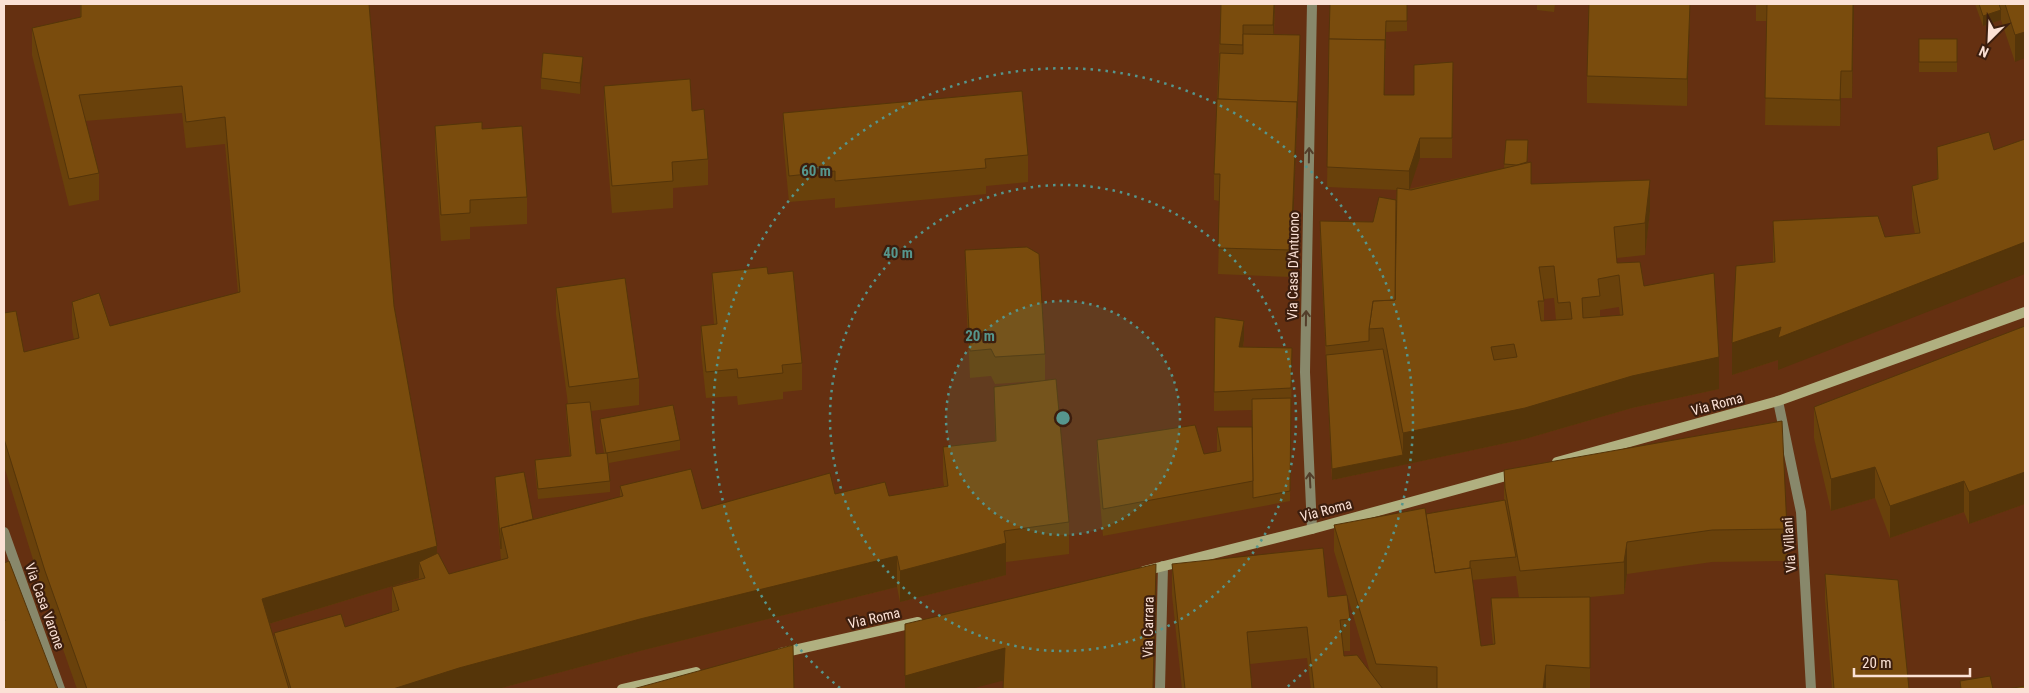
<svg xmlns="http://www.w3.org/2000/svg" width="2029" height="693" font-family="'Roboto Condensed',sans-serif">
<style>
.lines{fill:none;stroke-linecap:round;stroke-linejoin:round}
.street{stroke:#88886b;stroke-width:10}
.secondary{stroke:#b0b080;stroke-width:10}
.wall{fill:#69410b;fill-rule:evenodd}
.shaded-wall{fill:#553509}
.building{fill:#7a4c0d;stroke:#553509;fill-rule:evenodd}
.oneway{stroke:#533e2a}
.ring{fill:none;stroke:#56968d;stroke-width:2.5;stroke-dasharray:2.5 5}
.labels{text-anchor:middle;stroke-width:4.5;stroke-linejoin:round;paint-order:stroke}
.street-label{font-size:14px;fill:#fbe1d5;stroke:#3c1e0e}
.centre{fill:#56968d;stroke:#3c1e0e;stroke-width:2.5}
.ring-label{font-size:15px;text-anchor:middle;font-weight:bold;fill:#56968d;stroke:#3c1e0e;stroke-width:4.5;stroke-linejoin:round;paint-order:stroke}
</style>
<rect width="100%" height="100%" fill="#653011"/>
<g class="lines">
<g class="street">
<polyline points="1312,4 1305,372 1312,529"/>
<polyline points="1778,401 1801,512 1811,689"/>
<polyline points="4,532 60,689"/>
<polyline points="1160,689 1163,566"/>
</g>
<g class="secondary">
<polyline points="1557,462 1778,401 2025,312"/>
<polyline points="1144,571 1312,529 1517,473"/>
<polyline points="781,653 918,622"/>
<polyline points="622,689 696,672"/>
</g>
</g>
<g class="wall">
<path d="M80 4H369L394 306 437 554 449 574 501 560 495 488V477L533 519 620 497V486L702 509 835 494 889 496 944 486 943 479V447L995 441 994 387 1038 381 995 384 991 376 970 378 965 276V250L1045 354V380L1069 522V554L1006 562V575L900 602 897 587 640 651 498 689H77L45 598 4 466V313L24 352 74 340 72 329V302L110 326 238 293 225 144 186 148 182 113 85 121 99 173V200L69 206 32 55V28L80 17ZM419 578V580L392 587V612L345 627 274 633V640L269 624Z"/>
<polygon points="1221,4 1275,4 1274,34 1300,45 1291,277 1218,274 1220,201 1214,200 1214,174"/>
<path d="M1330 4H1407V31L1386 32 1384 95H1414L1453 62 1452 158H1420L1409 189 1504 168 1506 140 1528 151 1527 162 1531 184 1650 211 1645 255 1617 258V263L1644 286 1719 389 1632 408 1525 439 1332 480 1320 241V221L1373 222 1396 200 1397 190 1327 187ZM1554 298 1556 320 1544 321V299ZM1619 307 1620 315 1600 317V310Z"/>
<polygon points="1537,4 1555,4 1554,12 1537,10"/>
<polygon points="1690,4 1687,106 1587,103 1587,76"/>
<polygon points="1756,4 1854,4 1852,98 1841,98 1840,126 1765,125 1767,21 1756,21"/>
<polygon points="1975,4 2025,4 2015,62 2001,20 1983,26"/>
<rect x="1919" y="39" width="38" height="33"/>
<polygon points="583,68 580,94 541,89 541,78"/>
<polygon points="604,86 692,111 708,159 708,185 673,188 673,208 612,213 604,112"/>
<polygon points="783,113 1028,155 1028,182 986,186 986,194 835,208 835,198 789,202 783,140"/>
<polygon points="435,126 527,197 527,224 470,227 470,239 441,241 435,152"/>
<polygon points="2025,139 1778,370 1778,360 1732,375 1773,262 1773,221 1885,237 1915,234 1912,218 1912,186 1937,179 1937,147 1994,150"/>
<polygon points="712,273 768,274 802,363 802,390 783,392 783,399 738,405 737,396 706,398 701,352 701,326 714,324 712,300"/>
<polygon points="556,288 639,378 639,405 591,411 596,454 604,453 600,429 600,419 680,440 680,450 609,463 610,481 610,492 538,499 535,470 535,460 570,457 566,414 566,404 568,404 556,314"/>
<polygon points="2025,326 2025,504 1969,524 1964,512 1890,538 1875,498 1831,511 1814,438 1814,407"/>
<polygon points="1244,340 1243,347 1292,348 1290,501 1253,508 1253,507 1253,508 1103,536 1097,467 1097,440 1204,454 1217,452 1217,427 1253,463 1252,410 1214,411 1214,392"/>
<path d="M1504 470 1787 529V561L1712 562 1627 574 1624 594 1590 597V689H1311L1307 658 1250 664 1252 689H1182L1172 595V564L1328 597 1350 619V651H1343L1344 656 1370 672 1334 551V525L1426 514 1504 500ZM1516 576 1519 598H1491V625L1493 644 1481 646 1472 580Z"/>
<polygon points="1825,574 1909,689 1832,689 1825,600"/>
</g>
<g class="shaded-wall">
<polygon points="1274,4 1275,4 1273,45 1273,25"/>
<polygon points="1690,4 1690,14 1687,106 1687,79"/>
<polygon points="1853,4 1854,4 1852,98 1852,71"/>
<polygon points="2001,10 2001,20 1983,26 1983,16"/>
<polygon points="2025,32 2025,58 2015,62 2015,35"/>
<polygon points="1300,35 1300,45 1291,277 1291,250"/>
<polygon points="1385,40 1385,59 1384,114 1384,95"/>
<polygon points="583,57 583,68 580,94 580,83"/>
<polygon points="1841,71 1841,98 1840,126 1840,100"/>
<polygon points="1420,138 1420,158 1409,191 1409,171"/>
<polygon points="1650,180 1650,211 1645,255 1645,223"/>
<polygon points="2025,242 2025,274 1778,370 1778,360 1732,375 1732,343"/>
<polygon points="1244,321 1244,340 1239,367 1239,347"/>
<polygon points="1719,357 1719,389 1632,408 1525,439 1403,465 1403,433 1632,376"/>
<polygon points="1403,455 1403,465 1332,480 1332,469"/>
<polygon points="1875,467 1875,498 1831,511 1831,479"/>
<polygon points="2025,472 2025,504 1969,524 1969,492"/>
<polygon points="1964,481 1964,512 1890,538 1890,506"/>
<polygon points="1627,542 1627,574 1624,594 1624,562"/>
<polygon points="1006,543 1006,575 900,602 900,571"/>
<polygon points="437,546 437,572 419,562 419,578 262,626 262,599"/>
<polygon points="897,556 897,587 640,651 498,689 393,689 459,668 640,619"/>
<polygon points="1156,564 1156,596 1153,689"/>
<polygon points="1005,648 1005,680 971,689 905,689 905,676"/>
<polygon points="1546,665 1546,689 1543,689"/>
</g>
<g class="building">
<polygon points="81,4 369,4 394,306 437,546 262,599 289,689 87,689 45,571 4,439 4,313 16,311 24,352 79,338 72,302 99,293 110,326 240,292 225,117 186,122 182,86 79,95 99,173 69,179 32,28 81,17"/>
<polygon points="1221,4 1274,4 1273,25 1243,25 1243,45 1220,44"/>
<polygon points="1330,4 1407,4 1407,21 1386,21 1385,49 1385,40 1329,39"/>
<polygon points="1589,4 1690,4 1687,79 1587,76"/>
<polygon points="1767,4 1853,4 1852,71 1841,71 1840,100 1765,98"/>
<polygon points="1979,4 1999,4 2001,10 1983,16"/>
<polygon points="2005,4 2025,4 2025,32 2015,35"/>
<polygon points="1243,34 1300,35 1297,118 1297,102 1218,99 1220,53 1243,54"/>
<polygon points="1329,39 1385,40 1384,95 1414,95 1414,65 1453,62 1452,138 1420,138 1409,171 1327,167"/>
<rect x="1919" y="39" width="38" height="23"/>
<polygon points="543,53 583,57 580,83 541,78"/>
<polygon points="690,79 692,111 704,109 708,159 672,162 673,181 612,186 604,86"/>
<polygon points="1022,91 1028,155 985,159 986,168 835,181 835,171 789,176 783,113"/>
<polygon points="1217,99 1297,102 1291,250 1218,248 1220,174 1214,174"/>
<polygon points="482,122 482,129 522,126 527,197 470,200 470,213 441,215 435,126"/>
<polygon points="1989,132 1994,150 2025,139 2025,242 1778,338 1781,327 1732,343 1736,266 1775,262 1773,221 1878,216 1885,237 1920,233 1912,186 1938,179 1937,147"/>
<polygon points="1506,140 1528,140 1527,162 1517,165 1504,164"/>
<path d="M1531 162V184L1650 180 1645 223 1614 227 1617 263 1640 262 1644 286 1714 273 1719 357 1632 376 1525 408 1403 433 1383 328 1369 329 1373 301 1395 300 1397 188 1411 190ZM1554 266 1558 303 1570 302 1572 319 1541 321 1538 301H1544L1539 267ZM1619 275 1623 315 1583 318 1582 298 1600 296 1598 279ZM1514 344 1517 357 1494 360 1491 347Z"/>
<polygon points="1379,197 1396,200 1395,300 1373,301 1369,329 1369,341 1326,346 1320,221 1373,222"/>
<polygon points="1027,247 1039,254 1045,354 995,357 991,349 970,351 965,250"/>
<polygon points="767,267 768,274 793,271 802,363 782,365 783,373 738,378 737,369 706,372 701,326 717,324 712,273"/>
<polygon points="625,278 639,378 569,387 556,288"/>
<polygon points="1215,317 1244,321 1239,347 1292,348 1291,388 1214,392"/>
<polygon points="2025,326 2025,472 1969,492 1964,481 1890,506 1875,467 1831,479 1814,407"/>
<polygon points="1383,349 1403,455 1332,469 1326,355"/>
<polygon points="1056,379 1069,522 1004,531 1006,543 900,571 897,556 640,619 459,668 393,689 291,689 274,633 341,614 345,627 399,610 392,587 425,578 419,562 438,553 449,574 508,558 501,528 623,496 620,486 691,469 702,509 830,473 835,494 885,482 889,496 948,486 943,447 996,441 994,387"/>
<polygon points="1291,398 1290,491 1253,498 1252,399"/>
<polygon points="590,402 596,454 607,453 610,481 538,489 535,460 571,456 566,404"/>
<polygon points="673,405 680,440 606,453 600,419"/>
<polygon points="1782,421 1787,529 1712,530 1627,542 1624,562 1520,571 1505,488 1504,470"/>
<polygon points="1195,425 1204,454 1221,451 1217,427 1252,427 1253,481 1103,509 1097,440"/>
<polygon points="524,472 533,519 501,528 501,549 495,477"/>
<polygon points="1505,500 1516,557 1470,561 1470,568 1435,573 1426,514"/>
<polygon points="1425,508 1435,573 1471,568 1481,646 1495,644 1491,598 1590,597 1590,668 1546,665 1543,689 1437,689 1437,667 1376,664 1334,525"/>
<polygon points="1323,548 1328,597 1347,595 1350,619 1340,620 1344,656 1357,655 1383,689 1314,689 1307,627 1247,632 1252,689 1185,689 1172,564"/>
<polygon points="9,561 58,689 4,689 4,622 5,621 4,617 4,563"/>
<polygon points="1156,564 1153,689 1003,689 1005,648 905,676 905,624"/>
<polygon points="1825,574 1898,580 1909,689 1834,689"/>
<polygon points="793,645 794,689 633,689"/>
<polygon points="1990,676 1993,689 1961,689 1960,681"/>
<polygon points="2025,686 2025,689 2007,689"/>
</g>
<defs><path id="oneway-shaft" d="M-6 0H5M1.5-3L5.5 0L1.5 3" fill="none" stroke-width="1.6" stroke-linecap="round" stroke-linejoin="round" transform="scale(1.25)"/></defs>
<g class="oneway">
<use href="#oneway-shaft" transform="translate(1309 155) rotate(-89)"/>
<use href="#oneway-shaft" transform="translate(1306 318) rotate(-89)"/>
<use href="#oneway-shaft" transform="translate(1310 480) rotate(-93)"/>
</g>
<circle cx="1063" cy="418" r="117" fill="#56968d" fill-opacity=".12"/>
<g class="ring">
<circle cx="1063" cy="418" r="117"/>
<circle cx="1063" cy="418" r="233"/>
<path d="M840 688A350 350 0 1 1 1286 688"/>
</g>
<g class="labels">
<g class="street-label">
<text transform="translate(1293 266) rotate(-89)" y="5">Via Casa D'Antuono</text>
<text transform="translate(1717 404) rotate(-15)" y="5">Via Roma</text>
<text transform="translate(1326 510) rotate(-15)" y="5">Via Roma</text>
<text transform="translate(1789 545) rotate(-94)" y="5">Via Villani</text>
<text transform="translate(45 606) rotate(70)" y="5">Via Casa Varone</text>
<text transform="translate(874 618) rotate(-13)" y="5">Via Roma</text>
<text transform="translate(1148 627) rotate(-89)" y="5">Via Carrara</text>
</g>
</g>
<circle cx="1063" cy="418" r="8" class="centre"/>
<g class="ring-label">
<text x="816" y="176">60 m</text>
<text x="898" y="258">40 m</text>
<text x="980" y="341">20 m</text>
</g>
<rect width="2029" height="693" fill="none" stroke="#fbe1d5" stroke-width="10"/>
<g transform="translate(1989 40) rotate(204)" stroke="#3c1e0e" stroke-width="4" paint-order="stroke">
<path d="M0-4L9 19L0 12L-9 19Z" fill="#fbe1d5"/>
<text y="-8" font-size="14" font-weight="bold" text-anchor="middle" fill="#fbe1d5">N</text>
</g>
<path d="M1854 668v8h116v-8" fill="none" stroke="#fbe1d5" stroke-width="2.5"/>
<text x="1862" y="668" font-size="15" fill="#fbe1d5" stroke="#3c1e0e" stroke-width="4" paint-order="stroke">20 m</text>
</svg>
